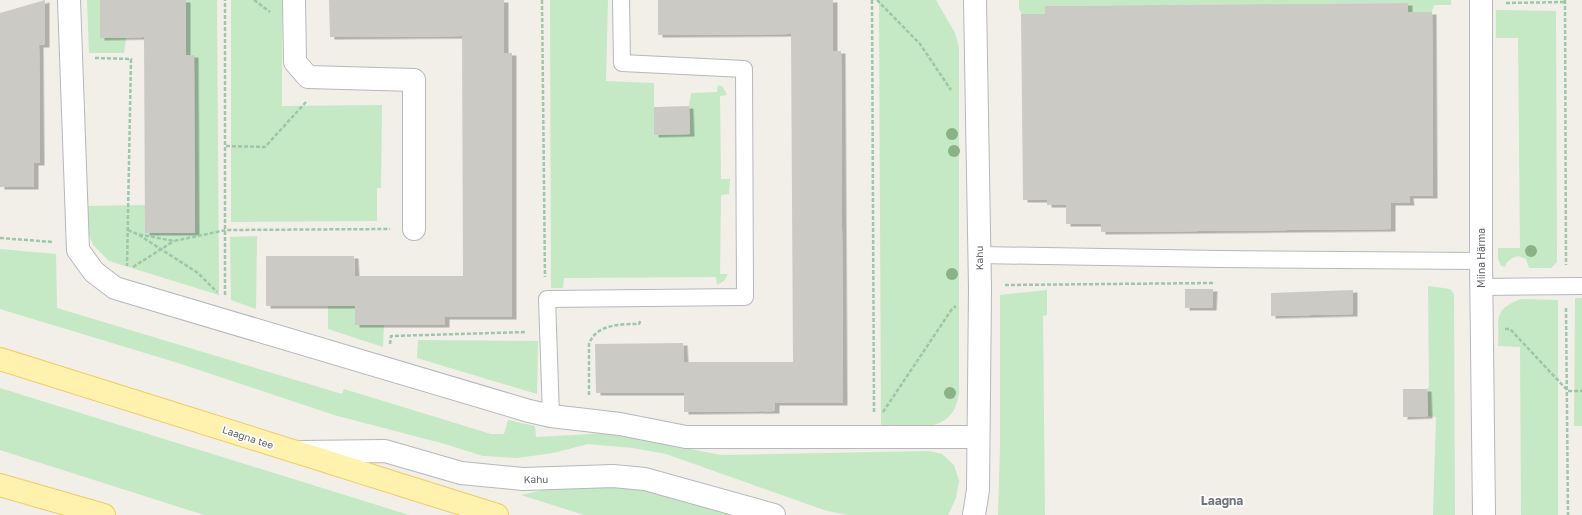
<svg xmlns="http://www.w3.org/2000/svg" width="1582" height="515" font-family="'Golos Text',sans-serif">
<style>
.green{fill:#c5e8c5}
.building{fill:#cccac5;filter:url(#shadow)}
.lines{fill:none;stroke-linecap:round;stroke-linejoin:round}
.service-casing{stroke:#b5b8bc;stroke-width:18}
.minor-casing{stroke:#b5b8bc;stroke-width:24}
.primary-casing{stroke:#f2c960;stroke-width:24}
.path{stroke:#9cc7a9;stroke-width:2.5;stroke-dasharray:4 2;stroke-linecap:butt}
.service{stroke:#fff;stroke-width:16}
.minor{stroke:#fff;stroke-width:22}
.primary{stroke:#fff2af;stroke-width:22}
.tree{fill:#89b387}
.labels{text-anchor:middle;stroke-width:3.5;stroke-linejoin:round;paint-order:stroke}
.street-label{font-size:10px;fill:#5f6368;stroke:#fff}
.quarter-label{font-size:12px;font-weight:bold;fill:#70757a;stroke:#fff}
</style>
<defs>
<filter id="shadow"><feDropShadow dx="4.5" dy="2.5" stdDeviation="0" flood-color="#0004"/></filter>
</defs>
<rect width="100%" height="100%" fill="#f1efe8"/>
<g class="green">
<polygon points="87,0 100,0 100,37 126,38 124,53 89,53"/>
<polygon points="186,0 217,0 219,295 109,261 93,245 86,225 83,206 145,205 145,233 195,233 193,55 186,55"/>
<polygon points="231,0 282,0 282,106 382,105 381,188 377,188 377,221 231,222"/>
<polygon points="550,0 608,0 606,81 654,83 654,135 690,134 689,106 691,93 717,92 718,85 723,87 727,95 720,96 721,179 730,179 729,194 721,195 720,274 728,274 724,281 717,285 716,277 564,278 563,288 551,288"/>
<path d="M879 0H936L955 33 959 47V393C958 397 957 403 955 408 942 434 906 427 881 428Z"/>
<polygon points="1019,0 1451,0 1451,5 1434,5 1432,12 1408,12 1408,3 1045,6 1045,14 1022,14 1019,9"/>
<path d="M1496 10 1556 11 1557 262 1551 268H1529L1526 259 1518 256C1512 258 1507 260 1505 267L1501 266 1498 259V248H1520L1518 38H1496Z"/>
<polygon points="257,236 256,309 231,300 230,237"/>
<polygon points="0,249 56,254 57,308 342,394 344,389 491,434 504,434 508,420 535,426 536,437 609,433 721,455 929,451 942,454 954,465 959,481 956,498 948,515 847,515 824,510 666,454 633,448 588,444 553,453 517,458 483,456 445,444 334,415 178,363 0,309"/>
<polygon points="1429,286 1450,289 1454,294 1455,515 1433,515 1436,417 1428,416 1427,389 1429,387 1428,288"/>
<polygon points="1047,290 1047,315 1043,316 1045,515 998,515 1000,448 1000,295"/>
<polygon points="1575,298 1582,298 1582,426 1574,426"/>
<path d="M1521 299 1558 300V515H1521L1520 347 1498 346C1500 320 1491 310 1521 299Z"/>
<polygon points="328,305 355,306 384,325 383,347 328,329"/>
<polygon points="418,340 538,341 537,394 417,358"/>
<polygon points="0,388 409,515 204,515 0,450"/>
<polygon points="612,486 659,493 730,515 584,515 521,495 556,487"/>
</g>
<g class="building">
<polygon points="45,0 45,45 39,45 40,163 34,163 34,187 0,187 0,13"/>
<polygon points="100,0 186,0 186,55 194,55 195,233 145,233 144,37 100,38"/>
<polygon points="329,0 504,0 504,53 512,53 512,317 445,317 445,325 355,325 355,306 266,306 266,256 354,256 355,276 463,276 462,36 330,37"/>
<polygon points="658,0 833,0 833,51 841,51 843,403 775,403 775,411 684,412 684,393 596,393 595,344 683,343 684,362 793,362 791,34 658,35"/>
<polygon points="1408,3 1408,12 1432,12 1433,196 1409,196 1410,203 1391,203 1391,229 1101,232 1101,224 1066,224 1066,205 1047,205 1047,200 1023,200 1021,14 1045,14 1045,6"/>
<polygon points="689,106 690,134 654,135 654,107"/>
<polygon points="1185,289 1213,289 1212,308 1185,308"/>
<polygon points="1353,290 1353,314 1271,316 1271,293"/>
<polygon points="1403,389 1427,389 1428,416 1403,417"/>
</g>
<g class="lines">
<defs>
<g id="service">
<polyline points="979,255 1220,259 1481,261"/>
<polyline points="1482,287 1582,286"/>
<polyline points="551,416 547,299 745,297 744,69 622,63 621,0"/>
</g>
<g id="minor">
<polyline points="69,0 78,250 94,272 115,288 529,411 551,416 620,424 686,437 978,437"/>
<polyline points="294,0 295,62 308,77 414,80 414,229"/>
<polyline points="1481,0 1481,261 1484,515"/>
<polyline points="302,452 385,451 461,473 523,479 613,476 645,479 774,515"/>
<polyline points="974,515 978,490 980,289 975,0"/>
</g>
<g id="primary">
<polyline points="0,359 497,515"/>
<polyline points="0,485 104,515"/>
</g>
</defs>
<use href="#service" class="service-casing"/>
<use href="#minor" class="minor-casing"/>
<use href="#primary" class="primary-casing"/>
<g class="path">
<polyline points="254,0 270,12"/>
<polyline points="542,0 545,277"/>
<polyline points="872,0 874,413"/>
<polyline points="877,0 920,44 951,90"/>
<polyline points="1565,0 1566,265"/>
<polyline points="1506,3 1565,2"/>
<polyline points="95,58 131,59 127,266"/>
<polyline points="226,146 265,147 306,102"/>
<polyline points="128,230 137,234 174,241 226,230 390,229"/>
<polyline points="139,235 198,273 217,292"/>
<polyline points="0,238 53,242"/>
<polyline points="133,267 174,241"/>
<polyline points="1005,285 1214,283"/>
<polyline points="225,295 225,0"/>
<polyline points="1566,308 1568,515"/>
<polyline points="1505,329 1510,329 1568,391 1582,391"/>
<polyline points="390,344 391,336 526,332 526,331"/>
<path d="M589 395V344C596 324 621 324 639 324L641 319"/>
<polyline points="883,412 952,309 956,306"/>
</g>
<use href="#service" class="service"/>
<use href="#minor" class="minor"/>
<use href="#primary" class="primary"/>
</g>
<g class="tree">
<circle cx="952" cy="134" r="6"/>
<circle cx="954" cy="151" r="6"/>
<circle cx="1531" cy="251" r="6"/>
<circle cx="952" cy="274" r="6"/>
<circle cx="950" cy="393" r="6"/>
</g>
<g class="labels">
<g class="street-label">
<text transform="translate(979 258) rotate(-91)" y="4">Kahu</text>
<text transform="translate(1481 258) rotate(-90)" y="4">Miina Härma</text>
<text transform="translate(248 437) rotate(18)" y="4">Laagna tee</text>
<text transform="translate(536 479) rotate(-1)" y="4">Kahu</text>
</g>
<g class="quarter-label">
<text x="1222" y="505">Laagna</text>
</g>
</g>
</svg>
